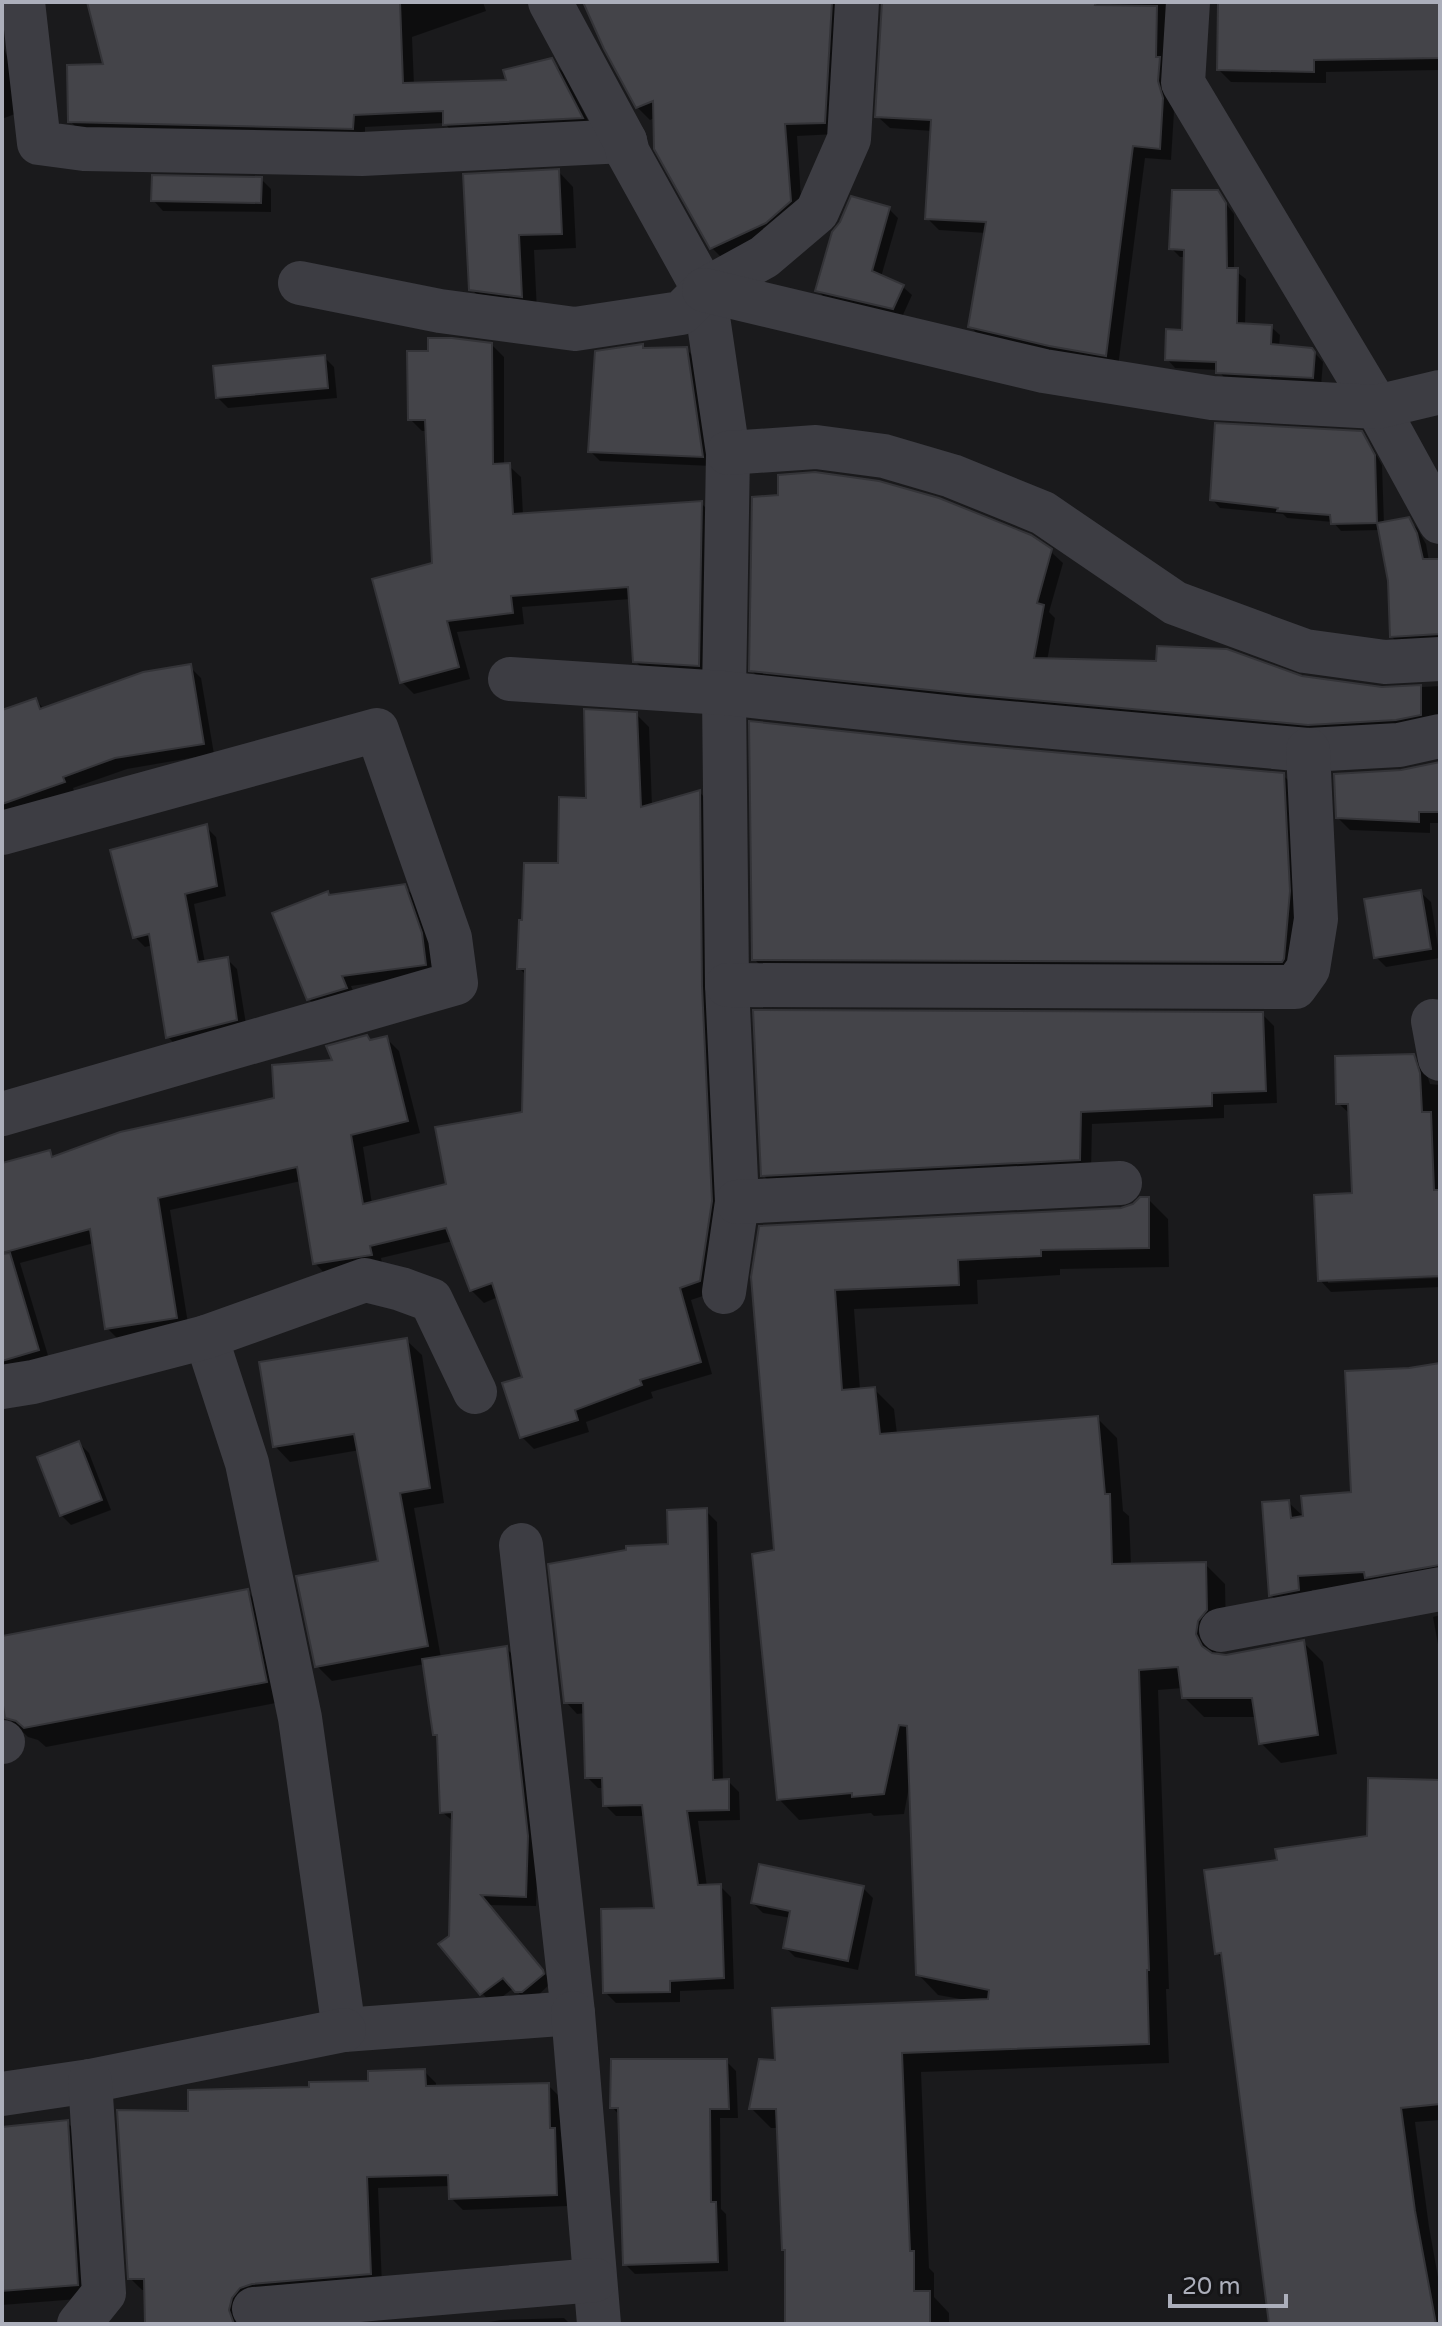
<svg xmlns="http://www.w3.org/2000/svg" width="1442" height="2326" font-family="'Varela Round',sans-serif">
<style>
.shadow{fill:#0007}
.building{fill:#444449;stroke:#343438;stroke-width:2}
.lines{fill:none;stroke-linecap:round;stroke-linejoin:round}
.street{stroke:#3d3d43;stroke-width:44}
</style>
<rect width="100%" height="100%" fill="#1a1a1c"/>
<g class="shadow">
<polygon points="90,2 483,2 486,11 412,37 414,85 509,82 551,60 563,72 593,130 457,136 444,123 365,127 365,140 82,133 70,121 106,66"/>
<polygon points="582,2 848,2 837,134 797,136 802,214 724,260 711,247 656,117 650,120 637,107 587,7"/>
<polygon points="884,2 1169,2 1170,95 1174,112 1171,160 1145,158 1118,367 982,339 970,326 986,233 939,230 927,218 932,131 890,128 877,116"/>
<polygon points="1220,2 1440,2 1440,70 1326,72 1326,83 1231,82 1219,70"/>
<polygon points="2,43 17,84 20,112 2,119"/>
<polygon points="558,171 573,187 576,248 534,250 537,311 487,304 471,289"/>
<polygon points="261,179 271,189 271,212 163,211 153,200"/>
<polygon points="1217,192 1234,214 1234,270 1246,279 1245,325 1271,327 1280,335 1279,347 1312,350 1323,362 1321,386 1227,381 1218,370 1175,368 1167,359 1184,332 1186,257 1180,257 1171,248"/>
<polygon points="889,209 898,218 881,277 903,287 912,295 902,317 826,299 817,290"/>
<polygon points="492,345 504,357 504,466 509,466 521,477 523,515 701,503 713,515 711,677 647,673 635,661 631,599 522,607 524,624 457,632 470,679 414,694 402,682 434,565 427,431 422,431 410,419"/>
<polygon points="643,346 647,350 686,349 697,360 712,466 600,461 590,451"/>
<polygon points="324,357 334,367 337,398 228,408 218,398"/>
<polygon points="1361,433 1369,442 1382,465 1384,524 1408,519 1417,528 1426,544 1429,561 1440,561 1440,643 1400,645 1391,636 1390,581 1380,530 1341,531 1333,522 1287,518 1283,514 1220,508 1212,499"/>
<polygon points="1050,551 1063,563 1049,612 1055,618 1047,661 1301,678 1386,689 1440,686 1440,724 1322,736 763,682 751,670"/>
<polygon points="190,667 201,678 214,754 127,769 73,788 75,793 2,820 2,712 36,700 44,709"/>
<polygon points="636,714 649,727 652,806 699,792 712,804 723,1214 712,1293 691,1300 712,1374 651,1392 653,1398 586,1422 589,1432 534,1449 522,1437 525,1378 498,1297 484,1303 471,1290 453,1241 381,1258 383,1267 327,1276 315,1263 301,1181 170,1210 189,1330 120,1341 107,1328 94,1243 20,1263 50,1362 2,1377 2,1166 50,1152 56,1158 276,1099 335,1062 372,1042 386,1038 399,1051 420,1133 363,1147 372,1204 448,1186 523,1114 527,976 519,968 588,800"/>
<polygon points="963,746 1283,775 1295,787 1294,973 766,971 754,959"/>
<polygon points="1440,764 1440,823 1430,823 1430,833 1350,830 1338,818"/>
<polygon points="206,827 216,837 226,896 194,904 205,963 227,959 237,969 247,1030 178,1047 168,1037 153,945 145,947 135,937"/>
<polygon points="404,886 414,897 431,945 435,974 351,986 356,998 319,1009 309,999 327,893 331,897"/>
<polygon points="1420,892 1431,902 1440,958 1386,967 1376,957"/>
<polygon points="1262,1014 1274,1026 1277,1103 1224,1105 1224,1118 1092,1124 1091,1172 775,1187 763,1175"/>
<polygon points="1413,1056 1425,1068 1430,1084 1440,1085 1440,1274 1328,1279 1328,1283 1440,1278 1440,1287 1331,1292 1320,1280 1354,1195 1351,1115 1338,1103"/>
<polygon points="1148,1199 1168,1219 1169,1267 1060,1269 1060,1275 977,1280 978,1304 854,1309 860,1390 874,1389 894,1409 897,1434 1097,1418 1117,1438 1123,1511 1129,1516 1131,1565 1205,1564 1225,1584 1226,1631 1217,1642 1216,1656 1226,1657 1303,1642 1323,1662 1337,1754 1281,1763 1261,1743 1257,1717 1204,1717 1184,1697 1183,1688 1158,1690 1169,1989 1166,1989 1169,2063 921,2072 929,2268 934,2273 934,2297 949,2313 949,2324 787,2324 787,2252 784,2249 779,2128 771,2128 751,2108 777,2062 966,2000 938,1995 918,1974 909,1787 904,1814 874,1816 871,1813 799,1820 779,1799 776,1551 753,1277 1122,1210"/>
<polygon points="406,1340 422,1355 444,1503 414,1508 441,1658 506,1648 516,1658 538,1847 536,1906 488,1905 552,1982 532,2001 527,2002 514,1988 492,2004 482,1993 451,1936 454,1822 442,1812 439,1738 435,1734 425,1664 332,1681 317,1666 380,1563 360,1450 290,1462 275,1446"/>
<polygon points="1440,1365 1440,1581 1312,1590 1313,1604 1286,1610 1271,1595 1288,1502 1305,1518 1353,1494 1409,1370"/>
<polygon points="79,1443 89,1453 111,1510 71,1525 61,1515"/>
<polygon points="706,1511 717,1522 723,1781 728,1781 739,1792 740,1820 698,1821 707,1887 720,1886 731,1897 734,1989 680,1991 680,2002 616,2003 605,1992 656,1910 645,1816 616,1816 605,1805 604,1788 598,1788 587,1777 586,1713 577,1714 566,1702 671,1546"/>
<polygon points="247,1591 267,1612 286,1701 46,1747 38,1740 28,1737 7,1717 2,1689 2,1638"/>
<polygon points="1440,1615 1440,1655 1433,1617"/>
<polygon points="1440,1782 1440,2120 1415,2122 1429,2227 1440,2288 1440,2324 1271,2324 1224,1960 1217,1953 1279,1862 1369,1838"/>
<polygon points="863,1888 873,1898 858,1970 795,1957 785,1947 791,1918 763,1913 753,1903"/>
<polygon points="726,2061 736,2071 738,2118 720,2118 721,2209 726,2214 728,2271 635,2274 625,2264 620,2116 612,2107"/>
<polygon points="424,2071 436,2083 436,2088 548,2085 560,2097 561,2136 566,2141 568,2206 463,2210 451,2198 451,2186 378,2188 382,2285 240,2324 147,2324 146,2290 142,2290 130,2278 190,2113 311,2089 370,2083"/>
<polygon points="67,2122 80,2136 91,2298 2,2305 2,2129"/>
<polygon points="564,2318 570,2324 477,2324 501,2320"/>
</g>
<g class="building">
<polygon points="87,2 400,2 403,83 506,80 503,70 552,58 583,118 443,125 443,111 354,115 353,129 68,122 67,65 103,64"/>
<polygon points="583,2 832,2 825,123 785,124 791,201 766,223 710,249 654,149 653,101 636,108 604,49"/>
<polygon points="882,2 1096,2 1095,5 1157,6 1156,57 1160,57 1158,81 1163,98 1160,149 1133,146 1106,356 1049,346 968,327 986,222 925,219 931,120 875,117"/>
<polygon points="1218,2 1440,2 1440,58 1314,60 1314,72 1217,70"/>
<polygon points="559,169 562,234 519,235 522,297 469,290 463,174"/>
<polygon points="152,175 262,177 261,203 151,201"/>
<polygon points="1172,190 1218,190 1226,203 1227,268 1238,268 1237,323 1272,325 1271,344 1312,348 1315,352 1313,378 1216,373 1216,362 1165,360 1166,329 1182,330 1184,250 1169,249"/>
<polygon points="851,196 890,207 872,271 904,285 893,309 815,291 832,232 840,222"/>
<polygon points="428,338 452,338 492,343 493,464 510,463 513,514 702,501 699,666 633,662 628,587 511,596 513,613 447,621 459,667 400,683 372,579 432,563 425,420 408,420 407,351 428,351"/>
<polygon points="643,344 643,348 687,347 703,457 588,452 595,351"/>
<polygon points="325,355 328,388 216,398 213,366"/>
<polygon points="1215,423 1362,431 1375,455 1377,523 1331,524 1330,515 1277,511 1278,508 1210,500"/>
<polygon points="815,472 879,481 939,498 1031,535 1052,549 1037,603 1044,605 1034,658 1156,661 1157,646 1227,649 1302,676 1382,687 1421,685 1421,715 1396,720 1308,725 967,694 749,671 752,497 778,495 778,475"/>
<polygon points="1409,517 1417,533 1423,559 1440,559 1440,634 1390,637 1388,581 1377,523"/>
<polygon points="191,664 204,744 115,758 63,777 65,782 2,804 2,710 36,698 40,709 143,672"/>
<polygon points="584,709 637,712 641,807 700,790 702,986 712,1201 700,1281 680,1288 701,1362 640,1380 642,1385 575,1410 578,1420 520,1438 502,1383 522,1377 492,1283 470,1291 446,1228 370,1246 372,1255 313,1264 297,1167 158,1198 177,1318 105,1329 90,1229 2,1253 2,1163 50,1150 52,1157 120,1132 274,1098 272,1065 332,1060 326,1046 367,1035 370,1040 387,1036 408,1121 351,1135 363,1204 446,1184 435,1127 522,1112 525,969 517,969 519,920 522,920 524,863 558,863 559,797 586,798"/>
<polygon points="749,721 963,744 1284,773 1290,891 1284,959 1282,962 752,960"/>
<polygon points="1440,762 1440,812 1419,812 1419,822 1336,818 1334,774 1401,770"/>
<polygon points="207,824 217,886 185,894 198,962 228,957 237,1020 166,1038 149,934 133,938 110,850"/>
<polygon points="405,884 422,933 426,965 342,976 347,988 307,1000 272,913 328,891 329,895"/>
<polygon points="1421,890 1431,949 1374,958 1364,899"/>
<polygon points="753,1010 1263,1012 1266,1091 1212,1093 1212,1106 1081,1112 1080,1160 761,1176"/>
<polygon points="1414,1054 1420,1073 1422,1112 1431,1112 1434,1190 1440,1190 1440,1276 1318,1281 1314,1195 1352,1193 1348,1104 1336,1104 1335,1056"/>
<polygon points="1140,1197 1149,1197 1149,1248 1041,1250 1041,1256 958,1260 959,1285 835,1290 842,1390 875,1387 880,1434 1098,1416 1105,1494 1110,1494 1112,1564 1206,1562 1207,1610 1198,1621 1196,1634 1202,1646 1212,1653 1226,1655 1304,1640 1318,1735 1259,1744 1252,1698 1182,1698 1178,1667 1139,1670 1149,1970 1147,1970 1149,2044 902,2053 910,2251 914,2251 914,2291 930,2291 930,2324 785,2324 785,2250 782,2250 776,2109 749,2109 759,2059 775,2060 772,2008 988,1999 989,1990 916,1975 907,1726 899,1725 884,1794 852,1797 852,1793 777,1800 752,1554 774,1550 751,1277 759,1226 1121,1208 1133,1204"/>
<polygon points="10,1253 39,1350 2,1361 2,1254"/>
<polygon points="407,1338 430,1488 400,1493 428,1646 315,1667 296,1576 378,1561 354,1434 273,1447 259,1362"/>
<polygon points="1440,1363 1440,1565 1365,1578 1364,1572 1298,1576 1299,1590 1269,1596 1262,1502 1289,1500 1291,1518 1303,1516 1301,1496 1351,1492 1345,1371 1409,1368"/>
<polygon points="79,1441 102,1500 60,1516 37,1457"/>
<polygon points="707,1508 713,1780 729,1779 729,1810 687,1811 698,1885 721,1884 724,1978 670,1981 670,1992 603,1993 601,1909 654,1908 642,1805 603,1806 602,1778 585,1778 583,1703 564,1703 548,1564 626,1550 626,1546 668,1544 667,1510"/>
<polygon points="248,1589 267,1682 24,1728 16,1721 5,1718 2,1700 2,1636"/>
<polygon points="507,1646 528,1836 526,1897 481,1895 543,1970 544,1974 522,1992 515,1992 503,1978 480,1995 438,1944 449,1936 452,1812 440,1813 437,1735 433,1735 422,1659"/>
<polygon points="1368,1778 1440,1780 1440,2104 1401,2108 1415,2211 1436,2324 1269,2324 1221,1953 1215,1954 1204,1870 1277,1860 1275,1849 1367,1836"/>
<polygon points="759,1864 864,1886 848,1961 783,1948 790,1911 751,1903"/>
<polygon points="611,2059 727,2059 729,2109 710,2109 711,2202 716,2202 718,2262 623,2265 618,2108 610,2108"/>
<polygon points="425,2069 426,2086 549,2083 550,2128 555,2128 557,2195 449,2199 448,2175 367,2177 371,2274 252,2284 240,2288 232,2298 229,2310 234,2324 145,2324 144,2279 128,2279 117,2110 188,2111 188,2090 309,2087 309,2082 368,2081 368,2071"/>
<polygon points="68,2120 78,2285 2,2291 2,2127"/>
</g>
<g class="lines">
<g class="street">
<polyline points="23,2 39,143 84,149 362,154 625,141"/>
<polyline points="550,2 625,141 628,153 704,290 728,453 724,693 727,985 737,1202 724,1292"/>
<polyline points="1188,2 1183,83 1377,407 1440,522"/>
<polyline points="300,283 440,311 575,329 681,313 704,290 764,257 817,212 849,139 857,2"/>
<polyline points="704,290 1044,371 1212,398 1377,407 1440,392"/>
<polyline points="728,453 816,447 884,456 952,476 1043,513 1175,603 1305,651 1385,662 1440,659"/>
<polyline points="510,679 724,693 965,719 1308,750 1399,745 1440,736"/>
<polyline points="2,833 377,730 450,938 456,983 2,1114"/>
<polyline points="727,985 1295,987 1308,969 1316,919 1308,750"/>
<polyline points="1433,1021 1440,1059"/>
<polyline points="737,1202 1120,1183"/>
<polyline points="206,1337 247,1463 300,1718 344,2030 573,2013 521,1545"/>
<polyline points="2,1387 33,1382 206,1337 365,1280 401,1289 431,1300 475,1392"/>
<polyline points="1221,1630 1440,1589"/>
<polyline points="2,1742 3,1742"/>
<polyline points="573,2013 599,2324"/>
<polyline points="2,2094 90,2081 344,2030"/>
<polyline points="254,2309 595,2280"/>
<polyline points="79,2324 104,2293 90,2081"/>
</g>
</g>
<rect width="1442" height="2326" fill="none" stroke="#acafbb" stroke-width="8"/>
<path d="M1170 2294v12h116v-12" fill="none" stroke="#acafbb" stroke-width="4"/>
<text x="1182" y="2294" font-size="24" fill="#acafbb" stroke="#151517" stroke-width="6" paint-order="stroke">20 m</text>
</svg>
